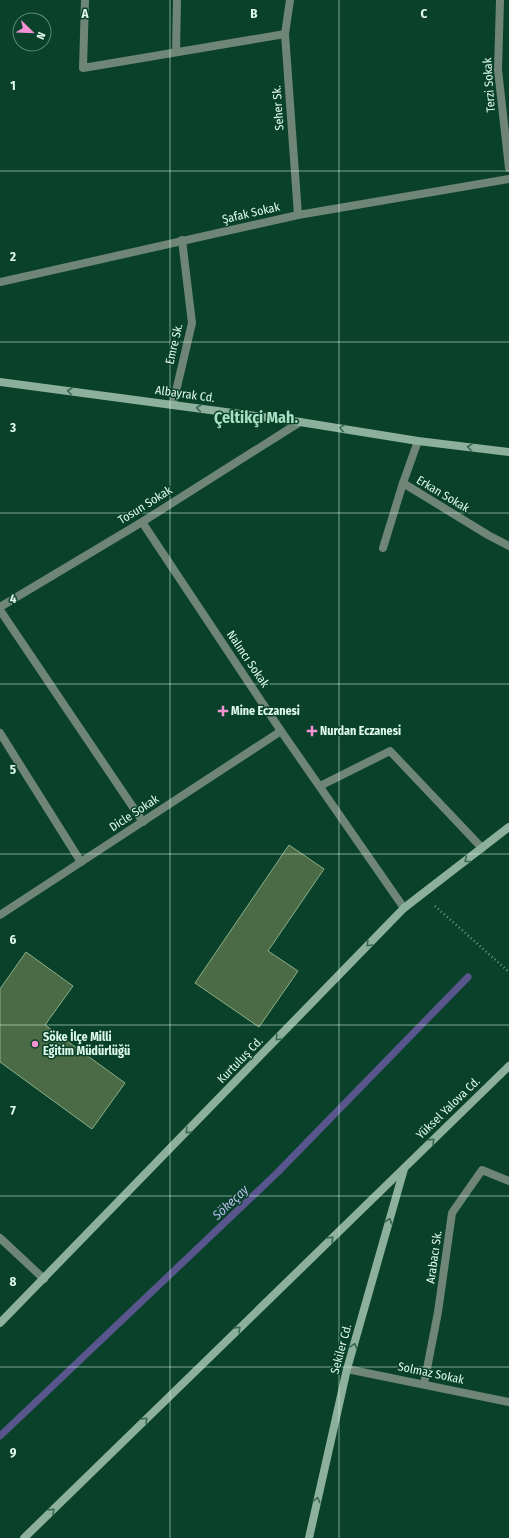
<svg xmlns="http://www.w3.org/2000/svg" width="509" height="1538" font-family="'Fira Sans Condensed',sans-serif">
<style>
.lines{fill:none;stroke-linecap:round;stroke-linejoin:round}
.stream{stroke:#59568d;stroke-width:7}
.building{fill:#4b6b46;stroke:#8caf86}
.path{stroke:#6e9986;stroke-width:2.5;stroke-dasharray:1 3;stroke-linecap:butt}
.street{stroke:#6f8578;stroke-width:8}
.secondary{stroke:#8db09d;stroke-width:8}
.oneway{stroke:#376853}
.grid{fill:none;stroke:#dffaea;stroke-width:1;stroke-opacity:0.55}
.poi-dot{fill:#f491d3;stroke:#09412b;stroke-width:1.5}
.labels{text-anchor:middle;stroke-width:3;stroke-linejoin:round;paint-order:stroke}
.street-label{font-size:12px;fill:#dffaea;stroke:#09412b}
.poi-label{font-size:12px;font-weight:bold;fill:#dffaea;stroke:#09412b;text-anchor:start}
.water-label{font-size:13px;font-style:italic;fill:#babfee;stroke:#09412b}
.district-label{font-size:16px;font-weight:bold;fill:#a9dfc2;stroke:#09412b}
.grid-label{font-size:13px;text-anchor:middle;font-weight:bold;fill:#dffaea;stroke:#09412b;stroke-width:3;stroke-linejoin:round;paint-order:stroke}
</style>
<rect width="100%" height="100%" fill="#09412b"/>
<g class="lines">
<polyline class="stream" points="0,1436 277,1173 468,977"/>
</g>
<g class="building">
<polygon points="289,845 324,869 268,951 298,971 259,1027 195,983"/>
<polygon points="26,952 73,986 45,1025 125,1083 92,1129 0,1062 0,989"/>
</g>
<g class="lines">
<polyline class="path" points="435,906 509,972"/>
<g class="street">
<polyline points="85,0 83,68 285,34"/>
<polyline points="290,0 285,34 298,215"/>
<polyline points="500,0 498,70 509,168"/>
<polyline points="176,52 177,0"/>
<polyline points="0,282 298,215 509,179"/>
<polyline points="173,404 192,323 182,240"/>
<polyline points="418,441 403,483 488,535 509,546"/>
<polyline points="142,522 281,731 404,908"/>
<polyline points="383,548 403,483"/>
<polyline points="0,607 142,522 300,422"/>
<polyline points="0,610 143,822"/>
<polyline points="0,733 81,862"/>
<polyline points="320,786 390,751 482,848"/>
<polyline points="0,915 281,731"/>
<polyline points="0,1238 44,1279"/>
<polyline points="347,1369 509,1402"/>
<polyline points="424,1384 438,1312 452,1213 482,1170 509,1181"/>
</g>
<g class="secondary">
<polyline points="0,382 300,422 418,441 509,452"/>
<polyline points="0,1323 404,908 509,827"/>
<polyline points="24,1538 509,1066"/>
<polyline points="309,1538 347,1369 404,1169"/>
</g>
</g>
<defs><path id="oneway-chevron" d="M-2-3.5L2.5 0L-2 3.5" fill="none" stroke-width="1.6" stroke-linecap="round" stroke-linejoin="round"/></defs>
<g class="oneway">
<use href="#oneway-chevron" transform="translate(70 391) rotate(-173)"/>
<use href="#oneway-chevron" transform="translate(199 408) rotate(-172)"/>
<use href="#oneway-chevron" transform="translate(342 428) rotate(-171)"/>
<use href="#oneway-chevron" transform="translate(470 447) rotate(-173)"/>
<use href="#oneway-chevron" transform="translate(467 860) rotate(142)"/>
<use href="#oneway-chevron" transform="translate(369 944) rotate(134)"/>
<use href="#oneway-chevron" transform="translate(278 1038) rotate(134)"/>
<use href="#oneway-chevron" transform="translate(188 1131) rotate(134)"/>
<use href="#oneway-chevron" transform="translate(432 1141) rotate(-44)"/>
<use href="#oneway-chevron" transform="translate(389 1221) rotate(-74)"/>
<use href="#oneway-chevron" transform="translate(331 1239) rotate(-44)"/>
<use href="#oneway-chevron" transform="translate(238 1329) rotate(-44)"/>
<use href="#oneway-chevron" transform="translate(354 1346) rotate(-74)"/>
<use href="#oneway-chevron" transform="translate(145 1420) rotate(-44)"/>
<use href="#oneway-chevron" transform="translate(317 1500) rotate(-77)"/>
<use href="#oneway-chevron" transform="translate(52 1511) rotate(-44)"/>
</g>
<path class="grid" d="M170 0V1538M339 0V1538M0 171H509M0 342H509M0 513H509M0 684H509M0 854H509M0 1025H509M0 1196H509M0 1367H509"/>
<g class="poi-dot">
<path d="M221 705h4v4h4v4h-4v4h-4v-4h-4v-4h4z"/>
<path d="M310 725h4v4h4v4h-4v4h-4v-4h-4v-4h4z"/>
<circle cx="35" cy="1044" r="4"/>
</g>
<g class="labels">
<g class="street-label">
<text transform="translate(489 85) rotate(-94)" y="4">Terzi Sokak</text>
<text transform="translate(278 108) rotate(-94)" y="4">Seher Sk.</text>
<text transform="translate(251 213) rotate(-13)" y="4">Şafak Sokak</text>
<text transform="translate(174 344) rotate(-77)" y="4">Emre Sk.</text>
<text transform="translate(185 394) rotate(8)" y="4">Albayrak Cd.</text>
<text transform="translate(443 494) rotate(31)" y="4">Erkan Sokak</text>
<text transform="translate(145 505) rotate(-32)" y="4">Tosun Sokak</text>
<text transform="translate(248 659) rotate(56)" y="4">Nalıncı Sokak</text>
<text transform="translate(134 813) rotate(-33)" y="4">Dicle Sokak</text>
<text transform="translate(240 1060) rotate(-46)" y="4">Kurtuluş Cd.</text>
<text transform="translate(448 1108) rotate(-44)" y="4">Yüksel Yalova Cd.</text>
<text transform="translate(434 1257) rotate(-82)" y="4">Arabacı Sk.</text>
<text transform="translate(341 1349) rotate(-75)" y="4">Sekiler Cd.</text>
<text transform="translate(431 1373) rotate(12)" y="4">Solmaz Sokak</text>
</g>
<g class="poi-label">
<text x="231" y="715">Mine Eczanesi</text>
<text x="320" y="735">Nurdan Eczanesi</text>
<text x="43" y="1041">Söke İlçe Milli<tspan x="43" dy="14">Eğitim Müdürlüğü</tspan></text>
</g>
<g class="water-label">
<text transform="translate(230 1202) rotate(-43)" y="5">Sökeçay</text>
</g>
<g class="district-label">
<text x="256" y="423">Çeltikçi Mah.</text>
</g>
</g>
<g class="grid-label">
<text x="85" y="18">A</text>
<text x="254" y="18">B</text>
<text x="424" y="18">C</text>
<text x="13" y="90">1</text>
<text x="13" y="261">2</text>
<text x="13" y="432">3</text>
<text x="13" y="603">4</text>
<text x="13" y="774">5</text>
<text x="13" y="944">6</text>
<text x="13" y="1115">7</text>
<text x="13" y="1286">8</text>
<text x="13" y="1457">9</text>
</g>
<g transform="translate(32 32) rotate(113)"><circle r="19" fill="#09412b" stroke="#5f8b77"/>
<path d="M0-3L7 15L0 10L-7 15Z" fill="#f491d3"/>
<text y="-6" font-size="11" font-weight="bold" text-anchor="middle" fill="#dffaea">N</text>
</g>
</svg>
